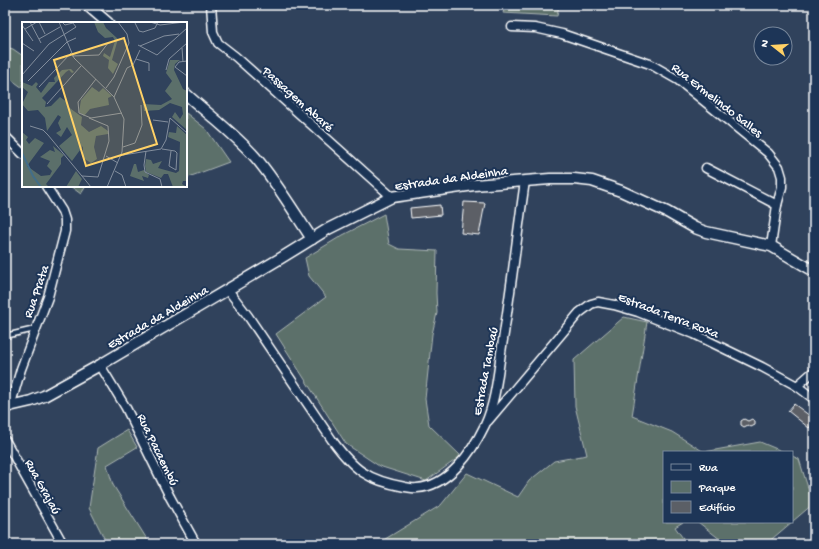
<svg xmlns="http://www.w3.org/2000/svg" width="819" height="549" font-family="'Gochi Hand',sans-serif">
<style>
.green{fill:#5b6f6a;stroke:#adb7b4}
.building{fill:#5b5f66;stroke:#fff}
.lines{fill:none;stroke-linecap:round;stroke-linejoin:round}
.service-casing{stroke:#fff;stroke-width:7}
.minor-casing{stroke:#fff;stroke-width:11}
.tertiary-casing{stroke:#fff;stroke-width:13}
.service{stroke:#1d3557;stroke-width:4}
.minor{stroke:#1d3557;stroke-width:8}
.tertiary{stroke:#1d3557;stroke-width:10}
.labels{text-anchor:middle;stroke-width:4;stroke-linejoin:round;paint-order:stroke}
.street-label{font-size:13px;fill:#fff;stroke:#1d3557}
.inset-river{fill:none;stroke:#436e89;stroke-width:2}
.inset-road{fill:none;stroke:#838e9d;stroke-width:1}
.view{fill:#ffd166;fill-opacity:0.15;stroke:#ffd166;stroke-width:2}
.inset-edge{fill:none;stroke:#fff;stroke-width:2}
</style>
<rect width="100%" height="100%" fill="#30425c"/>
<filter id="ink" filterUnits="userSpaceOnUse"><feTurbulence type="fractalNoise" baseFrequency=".025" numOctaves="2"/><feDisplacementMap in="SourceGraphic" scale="8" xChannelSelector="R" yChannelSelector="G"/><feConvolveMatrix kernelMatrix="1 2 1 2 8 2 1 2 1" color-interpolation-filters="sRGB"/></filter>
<g filter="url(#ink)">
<g class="green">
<polygon points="506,5 559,5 557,16 503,13"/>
<polygon points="5,47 13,49 23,56 23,88 5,75"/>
<polygon points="186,113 206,129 229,162 186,178"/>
<polygon points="70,186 86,186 81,194"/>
<polygon points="384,214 389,244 399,249 437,251 436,293 437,313 432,334 425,399 429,425 461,456 426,481 379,466 346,444 276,334 326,297 309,276 305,258 343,235"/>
<polygon points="624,317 647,322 632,416 672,432 704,452 760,442 784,452 664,452 664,522 683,522 675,527 687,544 377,544 441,505 467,473 518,497 529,481 554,461 587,455 575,406 574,360"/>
<polygon points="127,430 137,447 107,465 113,485 150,544 107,544 89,508 98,448"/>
<polygon points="792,456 799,459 813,504 766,544 735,544 721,540 698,522 792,522"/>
</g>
<g class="building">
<polygon points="464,202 485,203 479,235 461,233"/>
<polygon points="440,205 441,215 411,218 410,208"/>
<polygon points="794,404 814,419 814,422 809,428 788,411"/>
<polygon points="744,419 748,421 752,419 755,421 755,425 751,427 748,425 744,427 741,425 741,421"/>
</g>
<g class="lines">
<defs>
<polyline id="service" points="5,336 35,329"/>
<g id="minor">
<polyline points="211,5 213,32 218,43 236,57 392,197"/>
<polyline points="512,27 535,28 562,34 650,64 678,80 768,153 779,167 782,177 782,187 777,205 771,246"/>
<polyline points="5,136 23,154"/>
<polyline points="706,168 777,205"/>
<path d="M228 290 248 316 332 440C354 470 367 480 405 487 408 487 413 489 417 488 449 486 472 452 485 425 496 401 498 372 502 346 511 291 517 236 525 181"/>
<polyline points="100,365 126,408 170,497 196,544"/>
<polyline points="797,386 814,371"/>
<polyline points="10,407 21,369 48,297 65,231 65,220 62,211 46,186"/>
<polyline points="488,421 579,313 591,304 598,302 614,305 638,312 694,334 762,367 797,386 814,399"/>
<polyline points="5,440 63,544"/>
</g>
<g id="tertiary">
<polyline points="87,5 108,23"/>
<path d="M186 94C209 115 235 134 256 158 277 183 294 212 312 239"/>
<polyline points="5,407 31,401 44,396 100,365 281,258 328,229 392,197 474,185 550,179 574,179 592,181 621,191 667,212 695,228 706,232 771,246 814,271"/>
</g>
</defs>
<use href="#service" class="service-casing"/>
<use href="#minor" class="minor-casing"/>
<use href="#tertiary" class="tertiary-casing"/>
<use href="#service" class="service"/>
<use href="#minor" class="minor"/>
<use href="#tertiary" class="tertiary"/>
</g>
</g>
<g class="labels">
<g class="street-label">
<text transform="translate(299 98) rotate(42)" y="5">Passagem Abaré</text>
<text transform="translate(718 99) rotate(38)" y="5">Rua Ermelindo Salles</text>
<text transform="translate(451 177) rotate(-8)" y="5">Estrada da Aldeinha</text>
<text transform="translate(35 291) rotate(-71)" y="5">Rua Prata</text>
<text transform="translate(669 314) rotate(21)" y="5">Estrada Terra Roxa</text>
<text transform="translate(157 316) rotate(-30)" y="5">Estrada da Aldeinha</text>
<text transform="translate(484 371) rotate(-79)" y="5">Estrada Tambaú</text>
<text transform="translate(159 449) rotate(64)" y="5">Rua Pacaembú</text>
<text transform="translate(44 486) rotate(61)" y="5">Rua Grajaú</text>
</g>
</g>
<g transform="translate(22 22)">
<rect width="165" height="165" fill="#30425c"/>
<path d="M72 0H81L84 6 96 17 90 38 96 42 91 52 86 46 87 38 81 34 82 31 88 35 93 19 91 15 83 16 76 10ZM148 38H158L153 42 152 48 161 67 165 69V108L150 95 153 90 158 97 161 92 160 85 148 81 137 88 122 89 121 82 139 83 150 77 143 69 150 59 144 51ZM49 47 52 50 50 51 47 48 44 50 20 76 24 80 23 85 29 84 38 75 45 80V84L60 95 59 103 67 110 79 104 86 109V112L74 114 72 125 75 137 69 141 61 136V124L50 139 37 124 50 113 45 105 39 115 34 111 39 108 36 101 39 95 36 93 25 109 23 96 16 88 6 89 0 82 6 70 0 65V60L10 64 14 60 16 62 14 65 19 71 27 60H33L32 56 40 48ZM70 65 77 70 81 66 90 74 86 76 87 83 68 87 62 94 57 90 59 78ZM155 104 165 113V159H161L160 162 165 165H151L146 152H142L139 156 124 150 123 144 124 137 129 138 131 142 140 139 136 146 154 151 157 149 158 120 146 115 147 110 154 111ZM0 110 6 115 4 118 7 122 13 116 22 121 5 144 19 154 28 153 30 149 25 144 28 139 18 135 28 128 33 130 31 124 42 133 39 136V142L24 162 27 165 0 164ZM112 142H114L116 150 122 148 127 153 126 156 120 154 122 159 108 154ZM54 149 60 157 56 165H44Z" fill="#5b6f6a"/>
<path class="inset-river" d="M0 131 11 154 19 165"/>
<path class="inset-road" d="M8 0 19 21M17 0 23 12M37 0 52 36 92 75 102 97 100 130 85 165M128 0 138 3 163 0M113 1 117 9 121 10 133 6 136 0M0 3 11 19M3 7 15 0M17 17 38 5M0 21 12 29M116 23 135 33 165 6M118 24 142 14 157 12M160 26 161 40M50 34 77 33 86 21M114 37 127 41V49M165 39 157 40 153 45 165 54M144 48 147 37 165 21M0 53 27 22 54 5 51 1 43 3 40 0M74 57 56 80 57 91 69 96 100 91M6 59 45 20 54 16M17 65 49 31M84 66 92 55 107 21 105 12 96 0M92 75 105 46 111 43 118 28M25 82 59 44M131 98 146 100M8 104 21 108 26 113 69 165M101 125 113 121 120 103 119 83M140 127 153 129 155 131 154 148 147 144 149 129M124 129 122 143 123 150 138 157 140 165M101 133 139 127 144 118 148 96 165 111M84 134 96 141M93 149 100 153 104 165M60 154 76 155 87 119 86 104 67 96"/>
<path class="view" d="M102 16 135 122 64 144 32 38Z"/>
<rect width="165" height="165" class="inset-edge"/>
</g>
<rect width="819" height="549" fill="none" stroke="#1d3557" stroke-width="20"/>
<rect x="10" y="10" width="799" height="529" fill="none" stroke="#fff" stroke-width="1.5" filter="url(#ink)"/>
<rect x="663" y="451" width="130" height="72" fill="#1d3557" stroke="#77869a"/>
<rect x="671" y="464" width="20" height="6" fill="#1d3557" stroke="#77869a"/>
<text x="699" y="471" font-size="12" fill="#ffffff">Rua</text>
<rect x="671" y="481" width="20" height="12" fill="#5b6f6a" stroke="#77869a"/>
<text x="699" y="491" font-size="12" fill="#ffffff">Parque</text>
<rect x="671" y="501" width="20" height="12" fill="#5b5f66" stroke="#77869a"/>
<text x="699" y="511" font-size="12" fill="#ffffff">Edifício</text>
<g transform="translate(773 46) rotate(287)"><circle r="19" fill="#1d3557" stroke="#77869a"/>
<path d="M0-3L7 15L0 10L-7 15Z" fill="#ffd166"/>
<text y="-6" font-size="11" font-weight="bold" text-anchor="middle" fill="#ffffff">N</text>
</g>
</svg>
